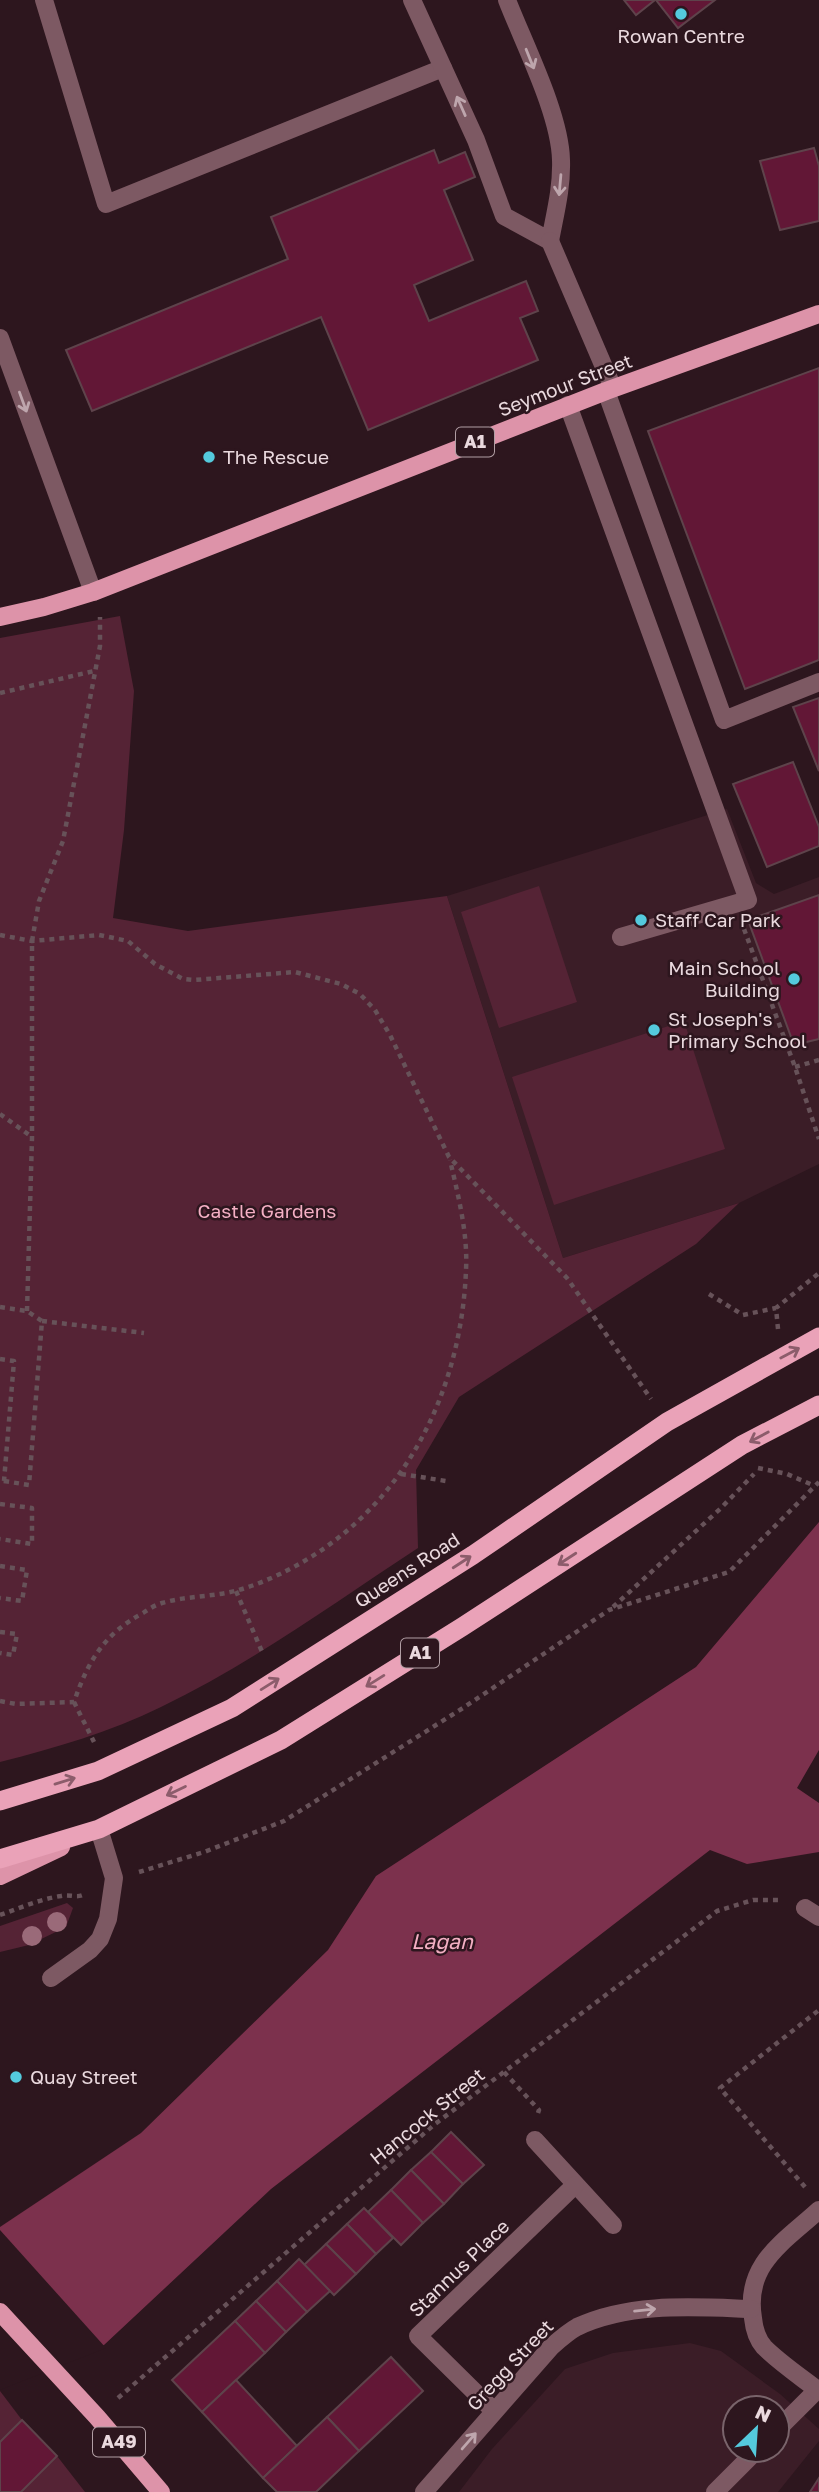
<svg xmlns="http://www.w3.org/2000/svg" width="819" height="2492" font-family="'Golos Text',sans-serif">
<style>
.built{fill:#3b1d27;fill-rule:evenodd}
.green{fill:#552335}
.water{fill:#7c314d}
.pier{fill:#2d161e}
.building{fill:#621736;stroke:#5e434b;stroke-width:2}
.lines{fill:none;stroke-linecap:round;stroke-linejoin:round}
.path{stroke:#675259;stroke-width:4.5;stroke-dasharray:5 5;stroke-linecap:butt}
.service{stroke:#7d5963;stroke-width:18}
.minor{stroke:#7d5963;stroke-width:18}
.primary{stroke:#dd93a9;stroke-width:18}
.trunk{stroke:#eaa2b8;stroke-width:19}
.tree{fill:#9a6a79}
.oneway{stroke:#bea6ad}
.oneway2{stroke:#8c5c6b}
.poi-dot{fill:#54cadd;stroke:#2d161e;stroke-width:2.5}
.labels{text-anchor:middle;stroke-width:5;stroke-linejoin:round;paint-order:stroke}
.shield{fill:#2d161e;stroke:#b19ea4;stroke-width:2}
.shield-label{font-size:18px;font-weight:bold;fill:#ead9de}
.poi-label{font-size:19px;fill:#ead9de;stroke:#2d161e;text-anchor:start}
.street-label{font-size:19px;fill:#ead9de;stroke:#2d161e}
.park-label{font-size:19px;fill:#f4afc4;stroke:#2d161e}
.water-label{font-size:21px;font-style:italic;fill:#f3afc3;stroke:#2d161e}
</style>
<rect width="100%" height="100%" fill="#2d161e"/>
<g class="built">
<polygon points="727,809 756,883 774,894 819,877 819,1164 739,1203 563,1258 447,896"/>
<path d="M690 2343 721 2351 780 2394 819 2429V2441L778 2492H459L492 2449 565 2369 613 2353ZM735 2408H777V2450H735Z"/>
</g>
<g class="green">
<path d="M120 616 134 691 124 830 113 918 188 931 447 896 563 1258 739 1203 696 1244 459 1397 416 1470 418 1548C334 1603 252 1663 161 1707 110 1732 55 1748 0 1762V638Z"/>
<polygon points="539,886 577,1002 499,1028 461,912"/>
<polygon points="684,1021 725,1149 554,1205 512,1077"/>
<polygon points="67,1903 73,1908 66,1927 29,1945 0,1952 0,1926"/>
<polygon points="0,2391 22,2420 0,2442"/>
<polygon points="57,2456 85,2492 21,2492"/>
</g>
<polygon class="water" points="819,1522 819,1750 797,1788 819,1803 819,1852 747,1864 710,1850 271,2189 104,2345 0,2386 0,2227 141,2133 328,1950 376,1876 696,1667"/>
<polygon class="pier" points="0,2230 106,2348 0,2390"/>
<g class="building">
<polygon points="624,0 655,0 636,15"/>
<polygon points="656,0 715,0 678,28"/>
<polygon points="814,148 819,166 819,221 780,230 760,161"/>
<polygon points="434,150 439,163 465,152 475,177 444,190 473,260 414,285 429,321 526,281 538,311 520,318 538,360 368,430 321,317 92,411 66,350 288,259 271,217"/>
<polygon points="819,368 819,660 745,689 648,431"/>
<polygon points="819,698 819,771 793,707"/>
<polygon points="793,762 819,827 819,846 767,867 733,784"/>
<polygon points="819,895 819,1039 794,1045 748,920"/>
<polygon points="451,2132 484,2165 463,2184 431,2152"/>
<polygon points="431,2152 463,2184 444,2204 411,2170"/>
<polygon points="411,2170 444,2204 423,2223 391,2190"/>
<polygon points="391,2190 423,2223 401,2245 368,2212"/>
<polygon points="364,2208 393,2238 376,2254 347,2224"/>
<polygon points="347,2224 376,2254 356,2274 326,2244"/>
<polygon points="326,2244 356,2274 334,2295 304,2265"/>
<polygon points="299,2259 330,2291 307,2312 277,2281"/>
<polygon points="277,2281 307,2312 286,2332 256,2301"/>
<polygon points="256,2301 286,2332 265,2353 235,2321"/>
<polygon points="235,2321 265,2353 202,2412 172,2380"/>
<polygon points="391,2357 423,2391 359,2451 327,2417"/>
<polygon points="236,2380 297,2446 263,2478 202,2412"/>
<polygon points="327,2417 359,2451 316,2492 277,2492 263,2478"/>
<polygon points="22,2420 57,2456 21,2492 0,2492 0,2442"/>
<polygon points="819,2478 819,2492 810,2492"/>
</g>
<g class="lines">
<g class="path">
<polyline points="0,693 94,671"/>
<polyline points="744,929 795,1067 819,1139"/>
<polyline points="0,935 32,941 99,935 128,941 155,964 183,979 194,980 295,972 341,984 360,994 375,1010 390,1035 449,1157 567,1278 651,1399"/>
<polyline points="795,1067 819,1060"/>
<polyline points="0,1114 32,1137"/>
<polyline points="709,1294 743,1315 776,1308"/>
<polyline points="0,1307 27,1311 42,1321 29,1485 4,1481"/>
<polyline points="27,1311 32,1138 32,941 39,901 63,841 100,646 100,617"/>
<polyline points="42,1321 144,1333"/>
<polyline points="778,1329 776,1308 819,1273"/>
<polyline points="0,1359 14,1361 4,1481 0,1481"/>
<polyline points="758,1468 787,1474 815,1486"/>
<polyline points="401,1474 446,1481"/>
<polyline points="0,1504 32,1508 32,1544 0,1539"/>
<polyline points="0,1566 27,1570 22,1601 0,1598"/>
<polyline points="236,1591 263,1654"/>
<polyline points="613,1607 720,1509 754,1474"/>
<polyline points="0,1632 17,1634 13,1655 0,1653"/>
<path d="M0 1701 16 1704 74 1702C88 1661 104 1634 143 1613 149 1609 155 1605 162 1603 186 1596 211 1597 235 1591 251 1587 270 1579 284 1572 401 1514 461 1396 466 1270 468 1233 458 1195 450 1160"/>
<polyline points="74,1702 94,1742"/>
<polyline points="139,1872 204,1852 284,1821 463,1708 609,1610 729,1572 819,1482"/>
<path d="M0 1915C20 1908 40 1899 61 1896 69 1894 76 1898 83 1895"/>
<polyline points="504,2072 539,2110 538,2113"/>
<polyline points="805,2187 720,2088 819,2010"/>
<polyline points="118,2398 435,2124 717,1911 753,1900 781,1900"/>
</g>
<g class="service">
<polyline points="44,0 106,204 443,68"/>
<path d="M412 0 476 140 504 216 550 241C555 214 562 188 561 160 560 114 524 44 507 0"/>
<polyline points="550,241 613,388"/>
<polyline points="0,338 93,592"/>
<polyline points="606,391 724,720 819,682"/>
<polyline points="568,405 748,900 621,937"/>
<polyline points="805,1908 819,1917"/>
<polyline points="51,1978 90,1950 100,1939 108,1919 114,1878 99,1829"/>
<polyline points="777,2430 817,2390"/>
<polyline points="715,2492 757,2450"/>
</g>
<g class="minor">
<polyline points="535,2140 613,2225"/>
<path d="M819 2210C784 2242 744 2264 753 2318 754 2328 757 2339 764 2347 780 2363 801 2377 819 2391"/>
<polyline points="494,2411 418,2336 575,2185"/>
<path d="M424 2492 551 2347C559 2340 568 2332 577 2327 630 2302 694 2307 751 2309"/>
</g>
<g class="primary">
<polyline points="0,617 44,607 93,592 606,391 819,314"/>
<polyline points="0,1876 61,1847"/>
<polyline points="0,2312 97,2417 161,2492"/>
</g>
<g class="trunk">
<polyline points="0,1801 98,1771 232,1708 473,1555 667,1422 819,1337"/>
<polyline points="0,1859 99,1829 281,1740 462,1627 742,1445 819,1405"/>
</g>
</g>
<g class="tree">
<circle cx="57" cy="1922" r="10"/>
<circle cx="32" cy="1936" r="10"/>
</g>
<defs><path id="oneway-shaft" d="M-6 0H5M1.5-3L5.5 0L1.5 3" fill="none" stroke-width="1.6" stroke-linecap="round" stroke-linejoin="round" transform="scale(1.75)"/></defs>
<g class="oneway">
<use href="#oneway-shaft" transform="translate(530 59) rotate(68)"/>
<use href="#oneway-shaft" transform="translate(461 106) rotate(-114)"/>
<use href="#oneway-shaft" transform="translate(560 185) rotate(95)"/>
<use href="#oneway-shaft" transform="translate(23 402) rotate(70)"/>
<use href="#oneway-shaft" transform="translate(645 2310) rotate(-6)"/>
<use href="#oneway-shaft" transform="translate(469 2441) rotate(-49)"/>
</g>
<g class="oneway2">
<use href="#oneway-shaft" transform="translate(790 1353) rotate(-28)"/>
<use href="#oneway-shaft" transform="translate(759 1437) rotate(152)"/>
<use href="#oneway-shaft" transform="translate(567 1559) rotate(147)"/>
<use href="#oneway-shaft" transform="translate(462 1562) rotate(-33)"/>
<use href="#oneway-shaft" transform="translate(375 1681) rotate(148)"/>
<use href="#oneway-shaft" transform="translate(270 1684) rotate(-32)"/>
<use href="#oneway-shaft" transform="translate(65 1781) rotate(-17)"/>
<use href="#oneway-shaft" transform="translate(176 1791) rotate(154)"/>
</g>
<g class="poi-dot">
<circle cx="681" cy="14" r="7"/>
<circle cx="209" cy="457" r="7"/>
<circle cx="641" cy="920" r="7"/>
<circle cx="794" cy="979" r="7"/>
<circle cx="654" cy="1030" r="7"/>
<circle cx="16" cy="2077" r="7"/>
</g>
<g class="labels">
<g class="shield">
<rect x="456" y="427.5" width="38" height="29" rx="5"/>
<rect x="401" y="1638.5" width="38" height="29" rx="5"/>
<rect x="93" y="2427.5" width="52" height="29" rx="5"/>
</g>
<g class="shield-label">
<text x="475" y="448">A1</text>
<text x="420" y="1659">A1</text>
<text x="119" y="2448">A49</text>
</g>
<g class="poi-label">
<text x="681" y="43" text-anchor="middle">Rowan Centre</text>
<text x="223" y="464">The Rescue</text>
<text x="655" y="927">Staff Car Park</text>
<text x="780" y="975" text-anchor="end">Main School<tspan x="780" dy="22">Building</tspan></text>
<text x="668" y="1026">St Joseph's<tspan x="668" dy="22">Primary School</tspan></text>
<text x="30" y="2084">Quay Street</text>
</g>
<g class="street-label">
<text transform="translate(565 385) rotate(-21)" y="7">Seymour Street</text>
<text transform="translate(407 1570) rotate(-33)" y="7">Queens Road</text>
<text transform="translate(427 2116) rotate(-39)" y="7">Hancock Street</text>
<text transform="translate(459 2268) rotate(-44)" y="7">Stannus Place</text>
<text transform="translate(510 2365) rotate(-47)" y="7">Gregg Street</text>
</g>
<g class="park-label">
<text x="267" y="1218">Castle Gardens</text>
</g>
<g class="water-label">
<text x="442" y="1949">Lagan</text>
</g>
</g>
<g transform="translate(756 2429) rotate(25)"><circle r="33" fill="#2d161e" stroke="#79646b" stroke-width="2"/>
<path d="M0-5L12 26L0 18L-12 26Z" fill="#54cadd"/>
<text y="-10" font-size="19" font-weight="bold" text-anchor="middle" fill="#ead9de">N</text>
</g>
</svg>
